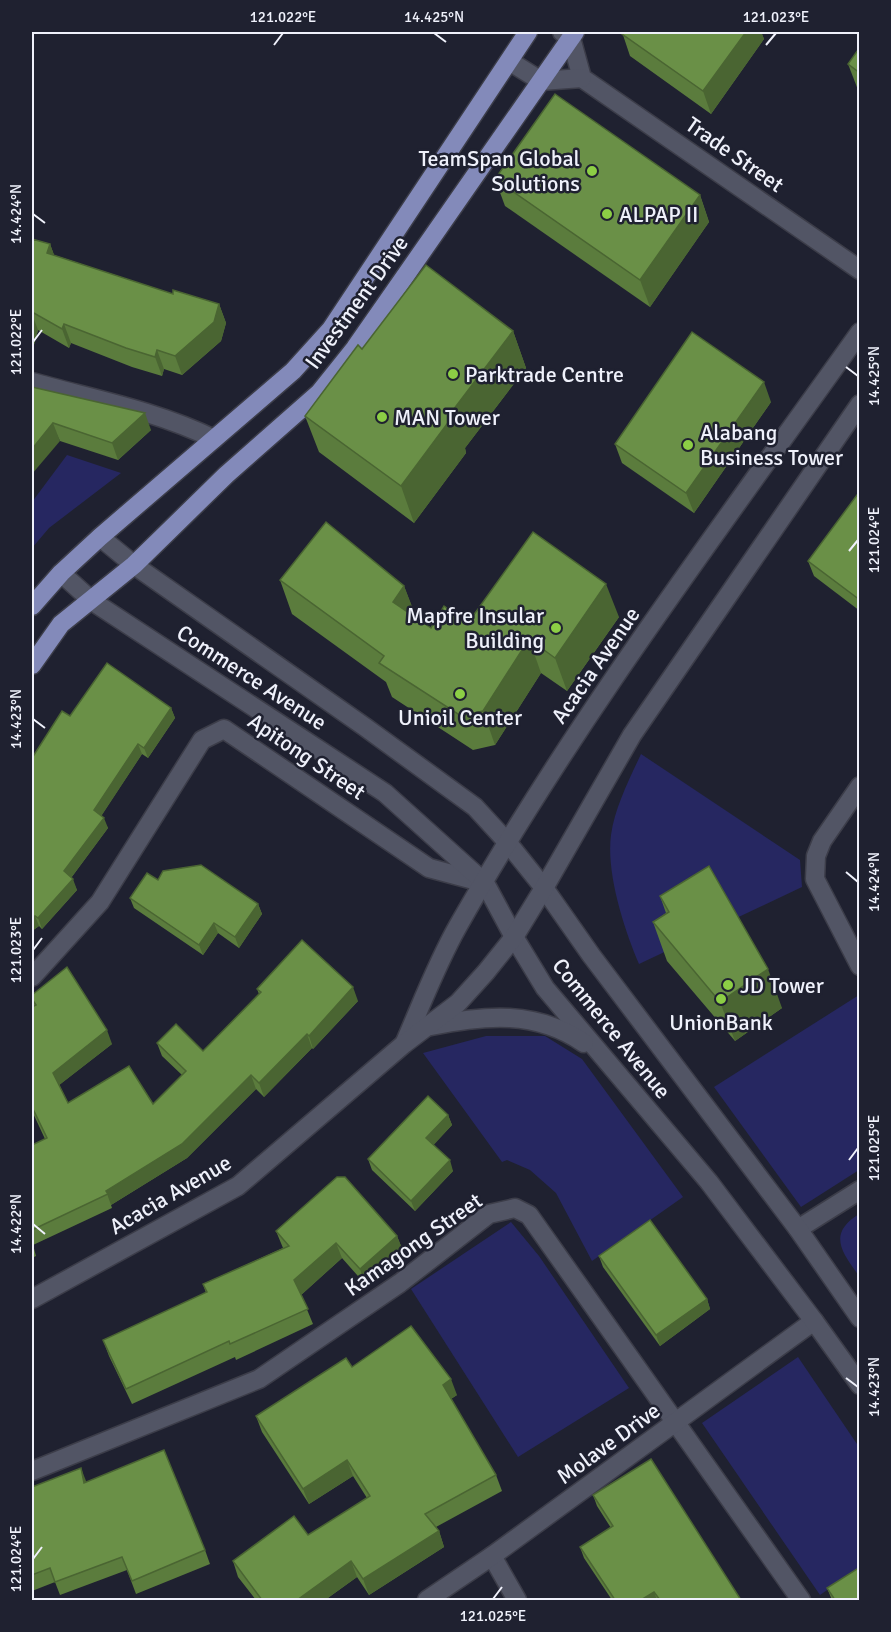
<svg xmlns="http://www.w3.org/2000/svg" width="891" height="1632" font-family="Signika,sans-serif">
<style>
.green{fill:#262761}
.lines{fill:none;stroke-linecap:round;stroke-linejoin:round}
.street-casing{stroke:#3c3d49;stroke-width:21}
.secondary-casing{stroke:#3c3d49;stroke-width:21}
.primary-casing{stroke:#3c3d49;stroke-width:21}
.street{stroke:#525565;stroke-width:18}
.secondary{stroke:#525565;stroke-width:18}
.primary{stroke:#838aba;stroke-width:18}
.wall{fill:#5b7c3d}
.shaded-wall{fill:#4a6532}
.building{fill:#6a9047;stroke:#4a6532;stroke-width:1.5}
.ticks{fill:none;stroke:#eff1fb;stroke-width:2}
.poi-dot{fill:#8cce45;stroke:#1f2130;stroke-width:2}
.labels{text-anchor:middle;stroke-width:5;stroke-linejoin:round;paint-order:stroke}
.street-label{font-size:22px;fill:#eff1fb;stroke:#1f2130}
.poi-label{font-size:22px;fill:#eff1fb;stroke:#1f2130;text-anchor:start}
.neatline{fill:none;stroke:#eff1fb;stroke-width:2}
.ticks-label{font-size:15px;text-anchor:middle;fill:#eff1fb}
</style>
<rect width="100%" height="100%" fill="#1f2130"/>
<g class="green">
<polygon points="67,455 121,473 49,528 32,548 32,502"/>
<path d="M641 754 800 860 802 887 639 964C624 929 606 873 611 835 615 807 629 780 641 754Z"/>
<polygon points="859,995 859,1170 801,1207 714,1087"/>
<polygon points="486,1036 545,1036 582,1059 683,1197 592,1261 556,1193 530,1170 507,1160 502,1162 423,1053"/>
<path d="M859 1214V1276C842 1252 827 1234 859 1214Z"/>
<polygon points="511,1222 539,1256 629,1388 518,1457 411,1289"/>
<polygon points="798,1357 859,1447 859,1568 820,1595 702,1423"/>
</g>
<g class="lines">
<defs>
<g id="street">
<polyline points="562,32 571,38 582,78 860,270"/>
<polyline points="509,61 541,81 582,78"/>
<path d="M32 382C93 399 157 411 214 439"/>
<polyline points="860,786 822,841 816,856 815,879 860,966"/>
<polyline points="32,977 100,902 202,740 224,729 429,868 485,883"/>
<polyline points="798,1229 860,1190"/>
<polyline points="32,1471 259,1379 400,1283 489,1214 515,1208 529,1215 801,1600"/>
<polyline points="492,1556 517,1600"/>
<polyline points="427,1600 492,1556 814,1321"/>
</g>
<g id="secondary">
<polyline points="100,537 134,565 365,727 475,807 508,843 544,888 591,955 798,1229 860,1318"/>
<polyline points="61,573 92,601 385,793 485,883 514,937 545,988 709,1182 814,1321 860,1385"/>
<path d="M431 1026C485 1015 536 1010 584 1043"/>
<path d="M405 1042C422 1003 437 963 458 926 576 718 721 527 860 332"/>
<polyline points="32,1299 238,1186 404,1044 458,1003 486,972 514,937 544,888 632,735 860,404"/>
</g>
<g id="primary">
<polyline points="32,606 61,573 100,537 293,371 331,329 528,32"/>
<polyline points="32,665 61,624 134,565 226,475 319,393 355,348 575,32"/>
</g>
</defs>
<use href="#street" class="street-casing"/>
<use href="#secondary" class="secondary-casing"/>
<use href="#primary" class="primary-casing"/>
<use href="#street" class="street"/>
<use href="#secondary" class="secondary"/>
<use href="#primary" class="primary"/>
</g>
<g class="wall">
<polygon points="622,32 764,32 762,34 764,39 711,114 630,56"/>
<polygon points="860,47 860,95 848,64"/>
<polygon points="495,179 700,195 709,222 650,307 505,206"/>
<polygon points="32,239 50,244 54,255 173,294 219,304 226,323 221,341 182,375 164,369 162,376 132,367 71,343 69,348 38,330 32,352"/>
<polygon points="513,331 526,368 465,448 466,453 414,523 319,452 305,416 362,349"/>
<polygon points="32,387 151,430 118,460 60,441"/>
<polygon points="771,402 694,513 622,463 615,444"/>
<polygon points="860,491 860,611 814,576 808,561"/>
<polygon points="280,580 404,586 416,618 431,628 468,623 619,617 567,691 541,673 495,745 473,750 392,697 386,682 292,614"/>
<polygon points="171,708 175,718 148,758 142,754 101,816 108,828 71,878 77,890 42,929 39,926 32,931 70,716"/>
<polygon points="158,880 258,904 262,914 239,948 218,933 203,955 134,908 130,898"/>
<polygon points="660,896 782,1008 735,1041 667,961 653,922 666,913"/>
<polygon points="257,989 358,1001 313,1049 312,1048 264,1097 256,1089 187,1158 111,1205 112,1208 33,1245 36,1256 32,1258 32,1145 45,1139 32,1111 32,1007 33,1006 32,1001 32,995 112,1044 59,1085 68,1103 153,1104 182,1075 162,1056 157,1043 203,1051 259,994"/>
<polygon points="448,1115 452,1125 433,1145 453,1171 415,1211 372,1170 368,1159"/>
<polygon points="276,1231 397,1236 403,1251 365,1284 342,1258 301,1295 313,1324 236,1360 235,1357 132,1404 109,1356 103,1340 206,1293 203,1284 283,1248"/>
<polygon points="599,1256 707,1299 710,1309 660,1346 603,1267"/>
<polygon points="352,1367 457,1395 451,1399 496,1475 502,1491 436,1527 439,1531 444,1547 369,1595 357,1577 325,1600 256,1600 238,1577 233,1561 308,1535 367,1498 353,1476 309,1504 262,1432 256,1416"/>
<polygon points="86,1482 205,1550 210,1564 136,1594 127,1570 60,1595 55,1582 32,1591 32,1487"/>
<polygon points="593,1495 741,1600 612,1600 584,1558 580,1547 611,1528 597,1506"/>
<polygon points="827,1588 860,1600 832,1600"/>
</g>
<g class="shaded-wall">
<polygon points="746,32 764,32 762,34 764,39 711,114 703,91"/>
<polygon points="700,195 709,222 650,307 640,280"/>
<polygon points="50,244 57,263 47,253"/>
<polygon points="219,304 226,323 221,341 182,375 175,356"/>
<polygon points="32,314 38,330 32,352"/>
<polygon points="64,324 71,343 69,348 62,329"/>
<polygon points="513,331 526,368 465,448 466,453 414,523 401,486 450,414"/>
<polygon points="157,350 164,369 162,376 155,357"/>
<polygon points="764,382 771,402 694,513 686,493"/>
<polygon points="145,413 151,430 118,460 112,443"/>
<polygon points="53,423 60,441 32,474 32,449"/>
<polygon points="606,584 619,617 567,691 555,658"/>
<polygon points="404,586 417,619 393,602"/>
<polygon points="529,639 541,673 495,745 483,711"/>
<polygon points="171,708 175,718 148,758 144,748"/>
<polygon points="138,744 142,754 98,821 94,810"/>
<polygon points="104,818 108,828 68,882 64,871"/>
<polygon points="73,879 77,890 42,929 38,918"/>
<polygon points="258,904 262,914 239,948 235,937"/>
<polygon points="35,916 39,926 32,931 32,918"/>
<polygon points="214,923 218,933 203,955 199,945"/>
<polygon points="768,969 782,1008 735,1041 720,1002"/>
<polygon points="353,987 358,1001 313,1049 309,1036"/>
<polygon points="107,1030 112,1044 58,1086 53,1073"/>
<polygon points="307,1034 312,1048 264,1097 259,1083"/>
<polygon points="251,1075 256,1089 187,1158 111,1205 106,1191"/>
<polygon points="448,1115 452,1125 430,1149 426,1138"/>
<polygon points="450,1160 453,1171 415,1211 411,1201"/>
<polygon points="397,1236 403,1251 365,1284 360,1269"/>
<polygon points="336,1243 342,1258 300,1296 294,1280"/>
<polygon points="707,1299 710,1309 660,1346 656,1335"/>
<polygon points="451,1379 457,1395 449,1400 443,1385"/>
<polygon points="347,1460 353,1476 309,1504 303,1489"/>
<polygon points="81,1468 86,1481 89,1496 84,1483"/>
<polygon points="439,1531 444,1547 369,1595 363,1579"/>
<polygon points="351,1561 357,1577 325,1600 297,1600"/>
<polygon points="654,1592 657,1600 641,1600"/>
</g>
<g class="building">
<polygon points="622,32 746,32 703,91 622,34"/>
<polygon points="860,47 860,73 848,64"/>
<polygon points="555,94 700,195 640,280 495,179"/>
<polygon points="32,239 50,244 47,253 173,294 173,290 219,304 214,322 175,356 157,350 155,357 126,348 64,324 62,329 32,312"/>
<polygon points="426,265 513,331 450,414 453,416 401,486 305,416 358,345 362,349"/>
<polygon points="692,332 764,382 686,493 615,444"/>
<polygon points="32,387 145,413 112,443 53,423 32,449"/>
<polygon points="860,491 860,600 808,561"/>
<polygon points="326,522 404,586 393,602 431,628 444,606 468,623 533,532 606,584 555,658 529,639 483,711 461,716 379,663 384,656 280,580"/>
<polygon points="107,663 171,708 144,748 138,744 94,810 104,818 64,871 73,879 38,918 35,916 32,918 32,758 62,711 70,716"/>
<polygon points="201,865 258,904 235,937 214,923 199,945 130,898 147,873 158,880 163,871"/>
<polygon points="709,866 768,969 720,1002 653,922 669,912 660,896"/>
<polygon points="302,940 353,987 309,1036 307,1034 259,1083 251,1075 182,1144 106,1191 108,1194 32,1230 32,1145 47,1138 32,1107 32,1007 36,1005 32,999 32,995 67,967 107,1030 53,1073 68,1103 129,1066 153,1104 186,1071 157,1043 176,1024 203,1051 261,992 257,989"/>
<polygon points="428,1096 448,1115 426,1138 450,1160 411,1201 368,1159"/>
<polygon points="337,1177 345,1177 397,1236 360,1269 336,1243 294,1280 308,1309 230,1344 229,1341 126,1389 103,1340 207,1292 203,1284 289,1246 276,1231"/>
<polygon points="650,1220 707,1299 656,1335 599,1256"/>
<polygon points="411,1326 451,1379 443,1385 496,1475 425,1514 439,1531 363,1579 351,1561 297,1600 262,1600 233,1561 294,1516 308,1535 370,1496 347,1460 303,1489 256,1416 346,1358 352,1367"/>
<polygon points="164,1450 205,1550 132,1581 122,1557 55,1582 50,1568 32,1575 32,1487 81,1468 84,1483"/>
<polygon points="651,1459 741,1600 660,1600 654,1592 641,1600 615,1600 580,1547 613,1526 593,1495"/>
<polygon points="860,1567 860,1600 835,1600 827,1588"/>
</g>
<path class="ticks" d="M434 33 446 42M274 45 283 33M766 45 776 33M33 214 45 223M33 342 42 330M846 367 858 376M849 551 858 540M33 719 45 728M846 872 858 882M33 950 42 938M849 1160 858 1148M33 1224 45 1234M846 1378 858 1387M33 1559 42 1547M493 1599 502 1587"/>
<g class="poi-dot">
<circle cx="592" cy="171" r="6"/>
<circle cx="607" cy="214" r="6"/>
<circle cx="453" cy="374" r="6"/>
<circle cx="382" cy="417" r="6"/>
<circle cx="688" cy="445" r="6"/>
<circle cx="556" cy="628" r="6"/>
<circle cx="460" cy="694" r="6"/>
<circle cx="728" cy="985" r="6"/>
<circle cx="721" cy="999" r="6"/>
</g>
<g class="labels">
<g class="street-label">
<text transform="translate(735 154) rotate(35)" y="8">Trade Street</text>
<text transform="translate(356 302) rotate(-54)" y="8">Investment Drive</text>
<text transform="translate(595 665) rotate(-55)" y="8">Acacia Avenue</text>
<text transform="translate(252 677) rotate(33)" y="8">Commerce Avenue</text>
<text transform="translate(307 756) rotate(34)" y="8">Apitong Street</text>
<text transform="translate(612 1028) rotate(51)" y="8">Commerce Avenue</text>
<text transform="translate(170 1194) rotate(-30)" y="8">Acacia Avenue</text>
<text transform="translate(413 1244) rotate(-35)" y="8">Kamagong Street</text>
<text transform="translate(608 1443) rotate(-36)" y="8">Molave Drive</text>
</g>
<g class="poi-label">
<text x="580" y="166" text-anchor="end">TeamSpan Global<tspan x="580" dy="25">Solutions</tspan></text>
<text x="619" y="222">ALPAP II</text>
<text x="465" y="382">Parktrade Centre</text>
<text x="394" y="425">MAN Tower</text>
<text x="700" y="440">Alabang<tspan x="700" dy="25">Business Tower</tspan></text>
<text x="544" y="623" text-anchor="end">Mapfre Insular<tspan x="544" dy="25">Building</tspan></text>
<text x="460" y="725" text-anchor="middle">Unioil Center</text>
<text x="740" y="993">JD Tower</text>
<text x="721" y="1030" text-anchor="middle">UnionBank</text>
</g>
</g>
<rect width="891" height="1632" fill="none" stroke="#1f2130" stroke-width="66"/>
<rect x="33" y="33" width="825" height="1566" class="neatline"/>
<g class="ticks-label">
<text x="283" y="22">121.022°E</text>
<text x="434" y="22">14.425°N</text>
<text x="776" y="22">121.023°E</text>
<text transform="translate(16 214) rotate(-90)" y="5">14.424°N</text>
<text transform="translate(16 342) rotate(-90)" y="5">121.022°E</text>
<text transform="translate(874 376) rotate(-90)" y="5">14.425°N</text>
<text transform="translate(874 540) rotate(-90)" y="5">121.024°E</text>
<text transform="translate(16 719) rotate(-90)" y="5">14.423°N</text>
<text transform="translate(874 882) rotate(-90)" y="5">14.424°N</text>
<text transform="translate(16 950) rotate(-90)" y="5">121.023°E</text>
<text transform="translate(874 1148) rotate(-90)" y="5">121.025°E</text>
<text transform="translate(16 1224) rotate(-90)" y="5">14.422°N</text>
<text transform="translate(874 1387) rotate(-90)" y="5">14.423°N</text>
<text transform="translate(16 1559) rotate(-90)" y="5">121.024°E</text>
<text x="493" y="1621">121.025°E</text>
</g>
</svg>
